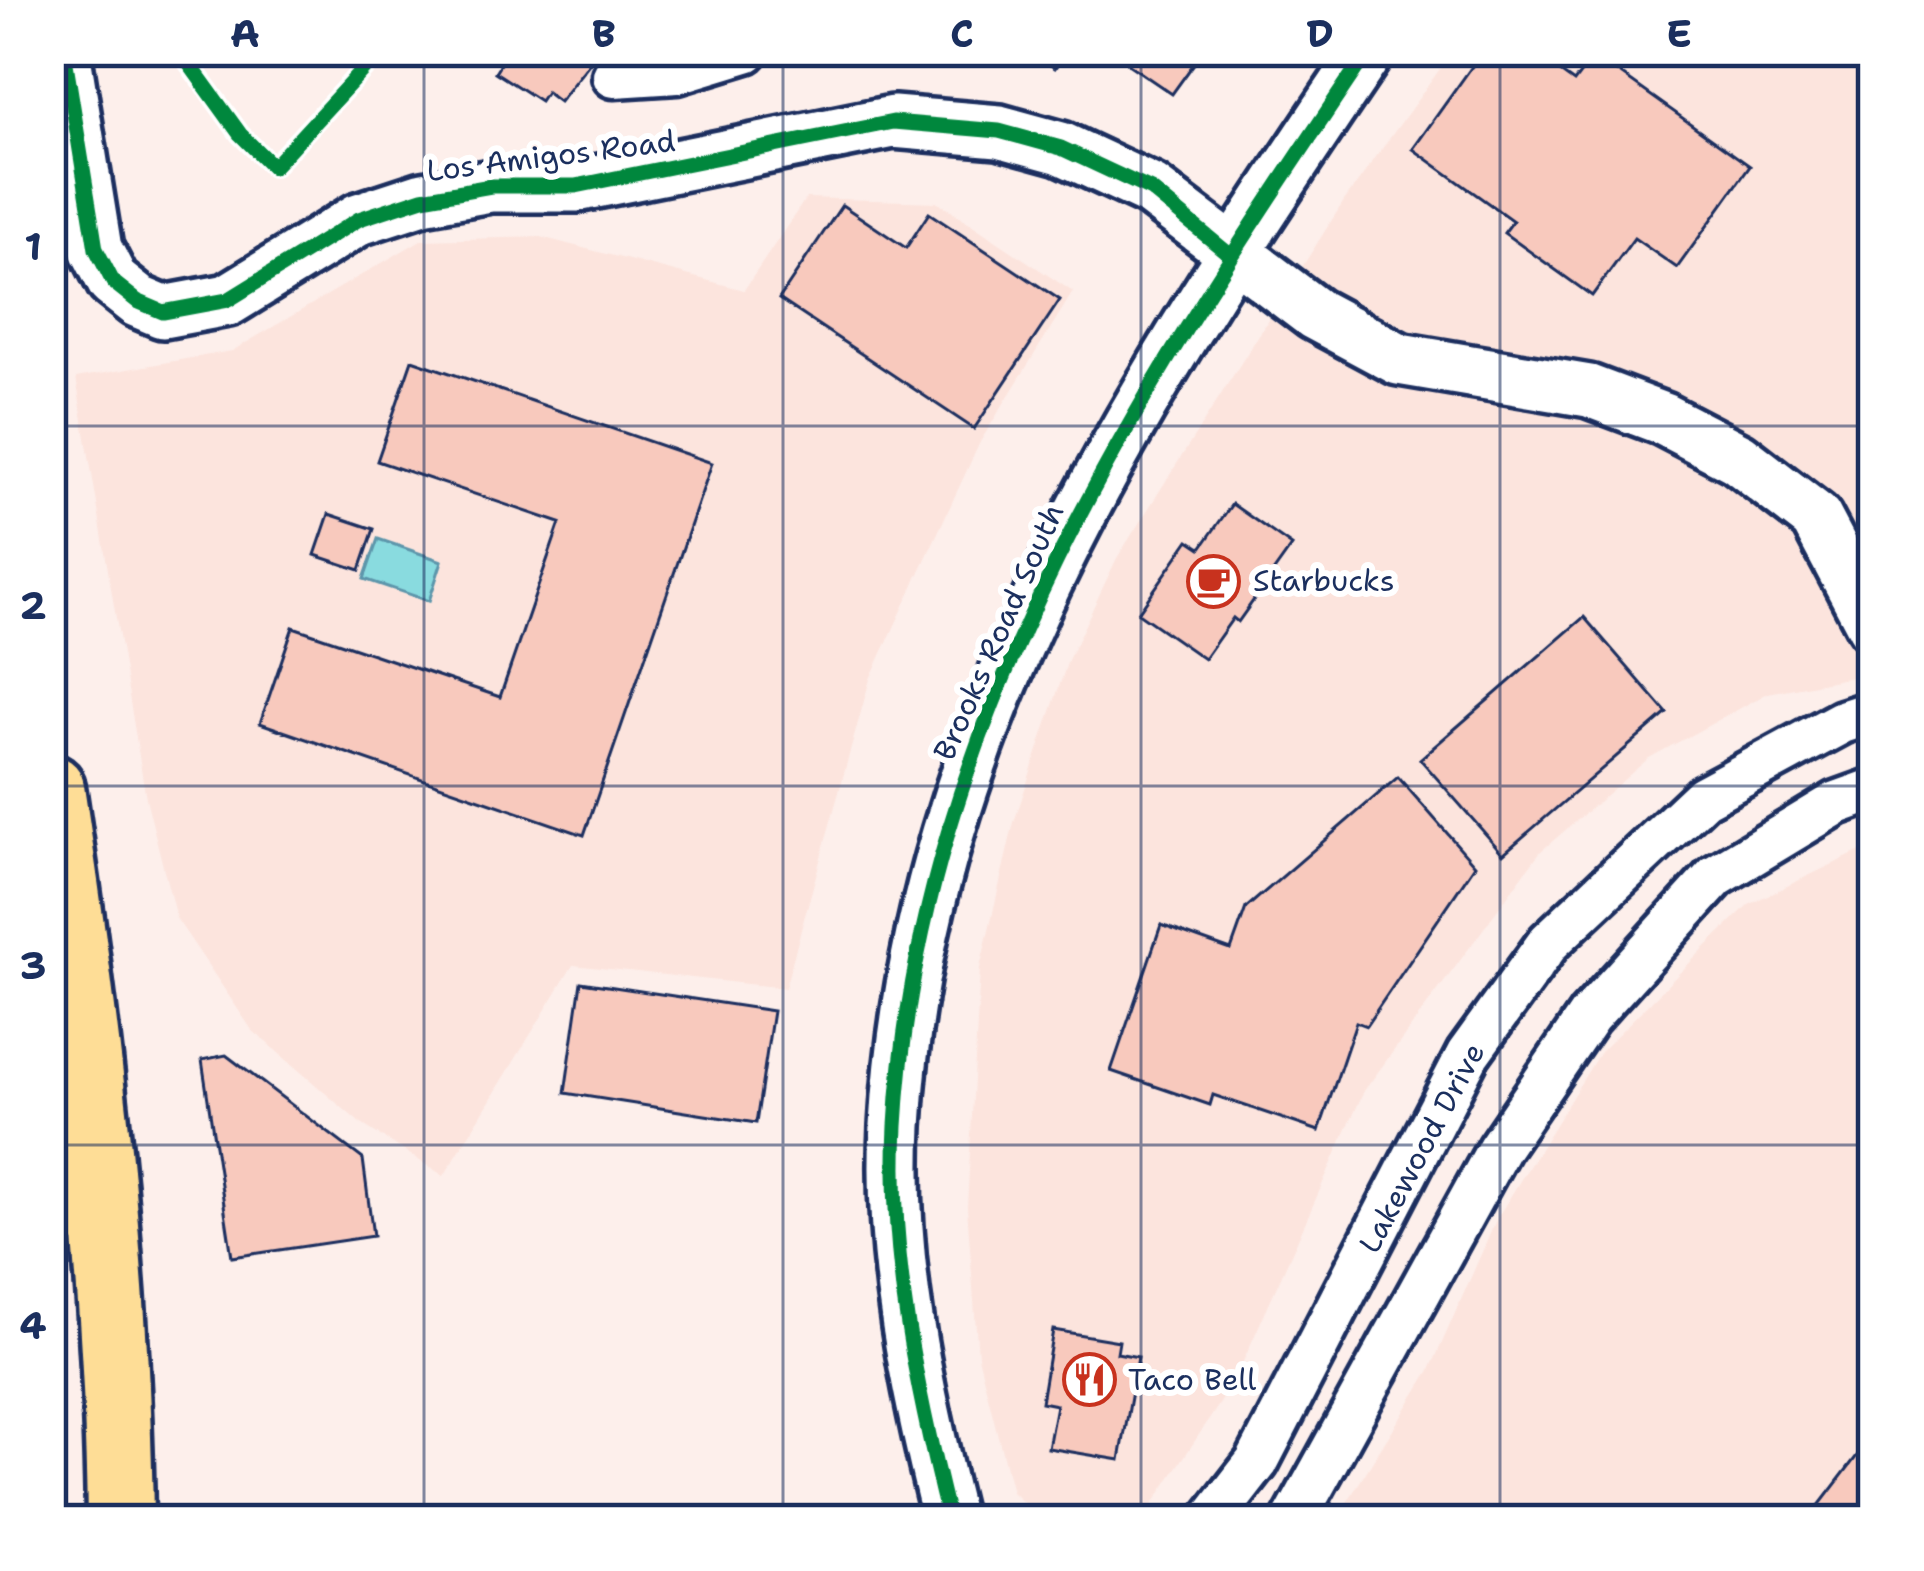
<svg xmlns="http://www.w3.org/2000/svg" width="1924" height="1571" font-family="'Shantell Sans',sans-serif">
<style>
.built{fill:#fce4dd}
.water{fill:#89dbdf;stroke:#5d96ab;stroke-width:3}
.building{fill:#f8c9bd;stroke:#1b2f5e;stroke-width:3}
.lines{fill:none;stroke-linecap:round;stroke-linejoin:round}
.minor-casing{stroke:#1b2f5e;stroke-width:51}
.tertiary-casing{stroke:#1b2f5e;stroke-width:60}
.motorway-casing{stroke:#1b2f5e;stroke-width:75}
.minor{stroke:#fff;stroke-width:42}
.tertiary{stroke:#fff;stroke-width:51}
.motorway{stroke:#fedd96;stroke-width:66}
.cycleway-casing{stroke:#fff;stroke-width:22}
.cycleway{stroke:#00873e;stroke-width:15}
.grid{fill:none;stroke:#1b2f5e;stroke-width:3;stroke-opacity:0.55}
.labels{text-anchor:middle;stroke-width:12;stroke-linejoin:round;paint-order:stroke}
.street-label{font-size:30px;fill:#1b2f5e;stroke:#fff}
.poi-label{font-size:30px;fill:#1b2f5e;stroke:#fff;text-anchor:start}
.neatline{fill:none;stroke:#1b2f5e;stroke-width:4.5}
.grid-label{font-size:39px;text-anchor:middle;font-weight:bold;fill:#1b2f5e}
</style>
<rect width="100%" height="100%" fill="#fdefeb"/>
<filter id="ink" filterUnits="userSpaceOnUse"><feTurbulence type="fractalNoise" baseFrequency=".00833" numOctaves="2"/><feDisplacementMap in="SourceGraphic" scale="24" xChannelSelector="R" yChannelSelector="G"/><feConvolveMatrix kernelMatrix="1 2 1 2 8 2 1 2 1" color-interpolation-filters="sRGB"/></filter>
<g filter="url(#ink)">
<g class="built">
<polygon points="1453,51 1873,51 1873,673 1768,693 1649,758 1540,852 1364,1091 1234,1382 1149,1510 1131,1520 1042,1520 1012,1492 978,1356 967,1207 980,968 1014,822 1068,660 1117,558 1344,201"/>
<polygon points="806,198 938,202 1073,292 980,442 870,679 785,988 573,965 444,1176 360,1123 252,1030 176,918 146,798 76,378 232,351 421,240 541,237 744,290"/>
<polygon points="1873,845 1873,1520 1336,1520 1430,1370 1497,1218 1600,1052 1749,904"/>
</g>
<polygon class="water" points="378,539 442,561 429,601 364,579"/>
<g class="building">
<polygon points="492,51 617,51 609,63 595,56 559,102 546,92 540,101 495,72 503,59"/>
<polygon points="1028,51 1066,51 1055,68"/>
<polygon points="1203,51 1172,94 1128,64 1136,51"/>
<polygon points="1483,51 1531,51 1574,82 1594,55 1750,166 1677,268 1634,238 1592,296 1504,233 1513,221 1413,149"/>
<polygon points="842,205 906,248 929,213 1060,300 974,429 779,299"/>
<polygon points="412,360 712,463 584,835 260,723 293,627 500,697 560,523 377,461"/>
<polygon points="1232,504 1292,546 1238,622 1233,618 1204,659 1138,613 1189,540 1201,548"/>
<polygon points="329,514 374,529 360,570 315,555"/>
<polygon points="1584,617 1667,713 1503,854 1420,759"/>
<polygon points="1398,777 1475,865 1366,1026 1356,1022 1319,1131 1213,1095 1210,1105 1111,1071 1161,925 1231,950 1246,908"/>
<polygon points="581,982 773,1011 756,1123 565,1093"/>
<polygon points="226,1055 363,1159 373,1236 232,1257 202,1060"/>
<polygon points="1053,1330 1119,1341 1117,1353 1138,1357 1120,1460 1048,1448 1056,1405 1041,1402"/>
<polygon points="1873,1435 1873,1520 1808,1520"/>
</g>
<g class="lines">
<defs>
<g id="minor">
<polyline points="614,76 677,72 746,51"/>
<polyline points="1212,1520 1257,1462 1468,1054 1549,942 1703,797 1842,722 1873,712"/>
<polyline points="1294,1520 1499,1148 1589,1016 1716,876 1837,803 1873,790"/>
</g>
<g id="tertiary">
<polyline points="64,51 96,249 113,282 137,301 163,312 228,300 359,219 423,198 491,186 576,186 893,122 999,131 1061,148 1151,190 1315,314 1399,359 1589,391 1663,419 1738,458 1816,518 1873,626"/>
<path d="M949 1520C917 1391 889 1260 896 1126 918 721 1148 376 1368 51"/>
</g>
<path id="motorway" d="M51 788C88 1031 117 1274 120 1520"/>
</defs>
<use href="#minor" class="minor-casing"/>
<use href="#tertiary" class="tertiary-casing"/>
<use href="#motorway" class="motorway-casing"/>
<use href="#minor" class="minor"/>
<use href="#tertiary" class="tertiary"/>
<use href="#motorway" class="motorway"/>
<defs>
<g id="cycleway">
<polyline points="64,51 96,249 113,282 137,301 163,312 228,300 359,219 423,198 491,186 576,186 893,122 999,131 1061,148 1151,190 1230,255"/>
<polyline points="180,51 240,134 273,167 380,51"/>
<path d="M949 1520C917 1391 889 1260 896 1126 918 721 1148 376 1368 51"/>
</g>
</defs>
<use href="#cycleway" class="cycleway-casing"/>
<use href="#cycleway" class="cycleway"/>
</g>
</g>
<path class="grid" d="M424 51V1520M783 51V1520M1141 51V1520M1500 51V1520M51 426H1873M51 786H1873M51 1145H1873"/>
<defs>
<symbol id="cafe-ring" viewBox="-11 -11 22 22"><circle r="9.5" fill="#fff" stroke="#c8321e" stroke-width="1.5"/><path d="M-5.5-4.5H6V0H3Q3 3.5 0 3.5H-2.5Q-5.5 3.5-5.5 0ZM3-3.2v2h1.7v-2ZM-6 4.5H4V6H-6Z" fill="#c8321e"/></symbol>
<symbol id="restaurant-ring" viewBox="-11 -11 22 22"><circle r="9.5" fill="#fff" stroke="#c8321e" stroke-width="1.5"/><path d="M-5-6h1v4h1v-4h1v4h1v-4h1v5L-1.5 .5V6h-2V.5L-5-1ZM5-6V6H3V1.5H1.5Q1.5-4 5-6Z" fill="#c8321e"/></symbol>
</defs>
<g fill-rule="evenodd">
<use href="#cafe-ring" x="1184" y="552" width="59" height="59"/>
<use href="#restaurant-ring" x="1060" y="1350" width="59" height="59"/>
</g>
<g class="labels">
<g class="street-label">
<text transform="translate(551 156) rotate(-7)" y="10">Los Amigos Road</text>
<text transform="translate(999 632) rotate(-66)" y="10">Brooks Road South</text>
<text transform="translate(1422 1148) rotate(-62)" y="10">Lakewood Drive</text>
</g>
<g class="poi-label">
<text x="1253" y="591">Starbucks</text>
<text x="1128" y="1390">Taco Bell</text>
</g>
</g>
<rect width="1924" height="1571" fill="none" stroke="#fff" stroke-width="132"/>
<rect x="66" y="66" width="1792" height="1439" class="neatline"/>
<g class="grid-label">
<text x="245" y="47">A</text>
<text x="604" y="47">B</text>
<text x="962" y="47">C</text>
<text x="1320" y="47">D</text>
<text x="1679" y="47">E</text>
<text x="33" y="260">1</text>
<text x="33" y="619">2</text>
<text x="33" y="979">3</text>
<text x="33" y="1339">4</text>
</g>
</svg>
